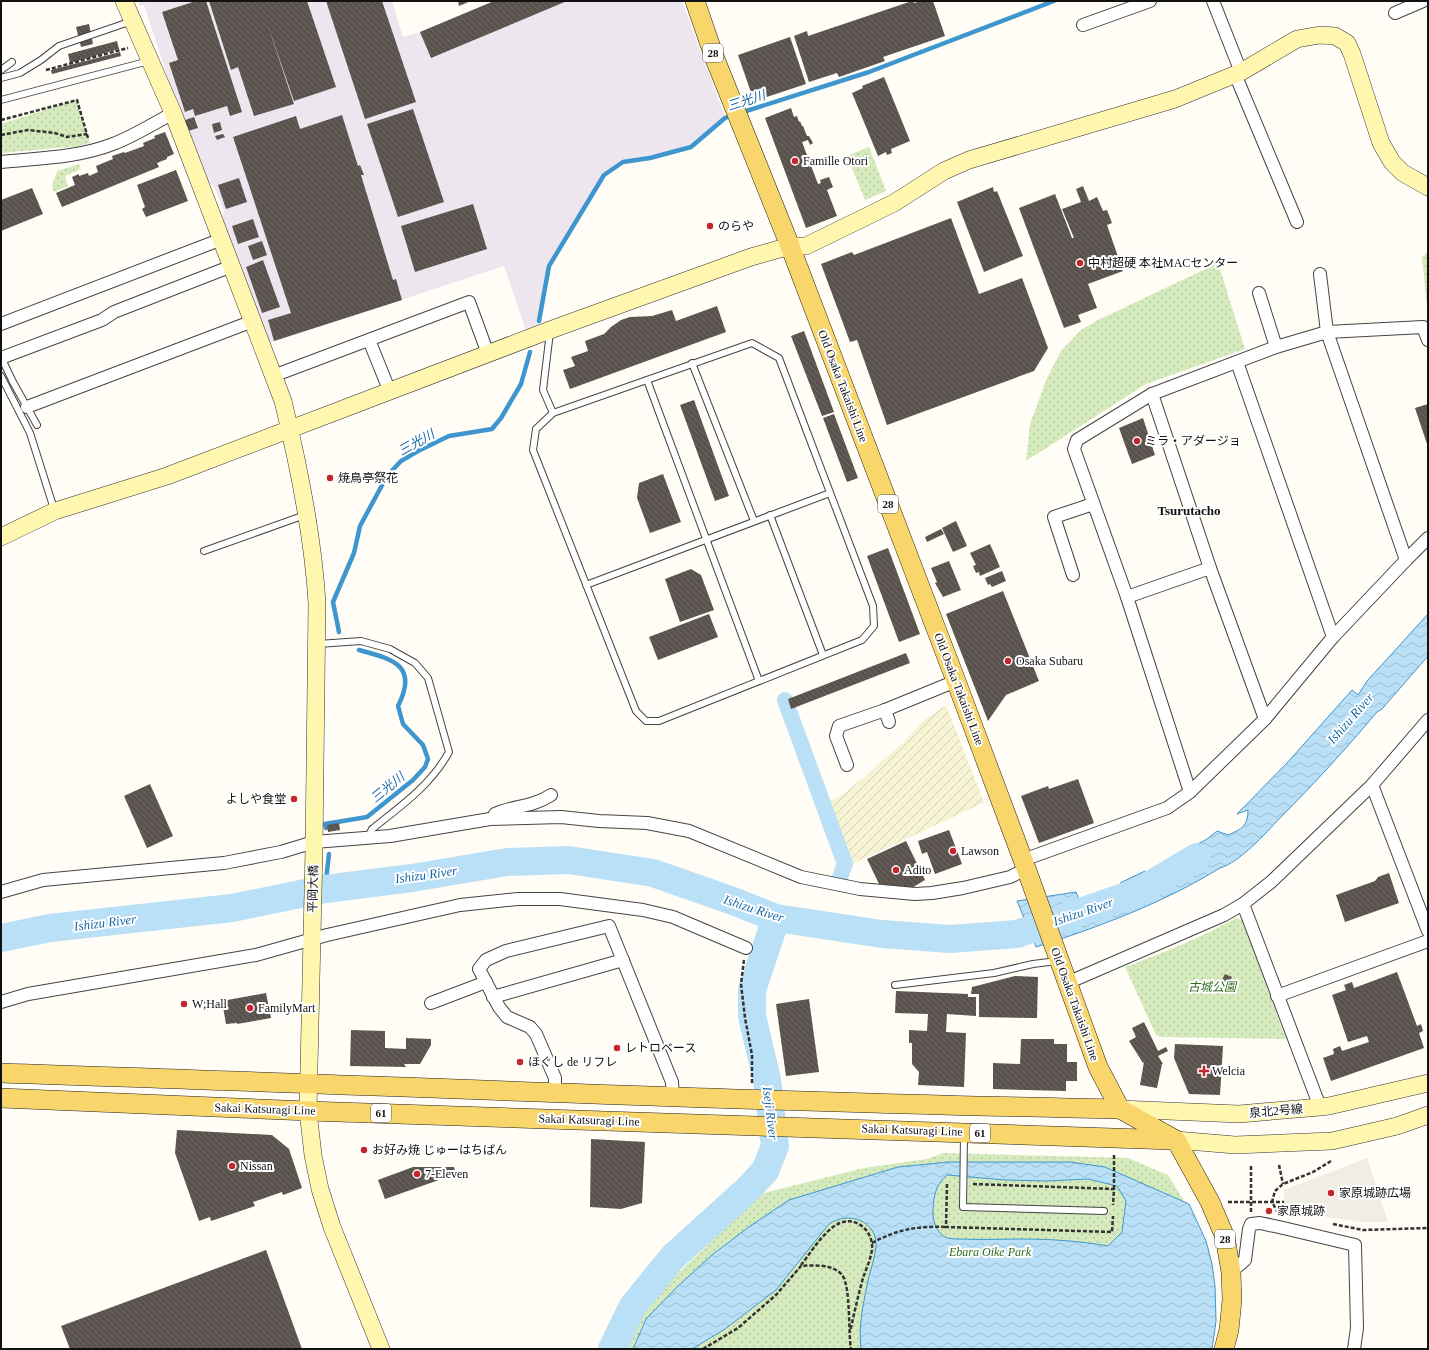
<svg xmlns="http://www.w3.org/2000/svg" width="1429" height="1350" font-family="'Times New Roman','Noto Sans JP',serif">
<style>
.industrial{fill:#eee6ef}
.farmland{fill:url(#farmland-furrows)}
.grass{fill:url(#grass-dots)}
.plaza{fill:#f1ede2}
.water{fill:url(#water-waves);stroke:#3f96cf;fill-rule:evenodd}
.lines{fill:none;stroke-linecap:round;stroke-linejoin:round}
.stream{stroke:#3f96cf;stroke-width:4.5}
.canal{stroke:#b9e0f7;stroke-width:16}
.river{stroke:#b9e0f7;stroke-width:28}
.building{fill:url(#building-back-hatch)}
.lane-casing{stroke:#444;stroke-width:8}
.street-casing{stroke:#444;stroke-width:14}
.secondary-casing{stroke:#333;stroke-width:18}
.primary-casing{stroke:#222;stroke-width:20}
.path{stroke:#333;stroke-width:2.5;stroke-dasharray:4 2;stroke-linecap:butt}
.lane{stroke:#fff;stroke-width:6}
.street{stroke:#fff;stroke-width:12}
.secondary{stroke:#fff6b0;stroke-width:17}
.primary{stroke:#f9d66b;stroke-width:19}
.poi-dot{fill:#c4262e;stroke:#fff;stroke-width:1.5}
.labels{text-anchor:middle;stroke-width:4;stroke-linejoin:round;paint-order:stroke}
.shield{fill:#fff;stroke:#585858;stroke-width:1}
.shield-label{font-size:11px;font-weight:bold;fill:#111}
.poi-label{font-size:12px;fill:#111;stroke:#fff;text-anchor:start}
.street-label{font-size:12px;fill:#111;stroke:#fff}
.park-label{font-size:12px;font-style:italic;fill:#2f6b1f;stroke:#fff}
.water-label{font-size:13px;font-style:italic;fill:#1768a6;stroke:#fff}
.neighbourhood-label{font-size:13px;font-weight:bold;fill:#111;stroke:#fff}
</style>
<defs>
<pattern id="farmland-furrows" width="10" height="10" patternUnits="userSpaceOnUse"><rect width="10" height="10" fill="#f6f3d4"/><path d="M-1 1l2-2M0 10L10 0M9 11l2-2" fill="none" stroke="#d2cfb5"/></pattern>
<pattern id="grass-dots" width="8" height="8" patternUnits="userSpaceOnUse"><rect width="8" height="8" fill="#d5ebbd"/><path d="M2 2h.1M6 6h.1" fill="none" stroke="#b6c8a1" stroke-width="1.8" stroke-linecap="round"/></pattern>
<pattern id="water-waves" width="16" height="10" patternUnits="userSpaceOnUse"><rect width="16" height="10" fill="#b9e0f7"/><path d="M0 5q4-4 8 0t8 0" fill="none" stroke="#9ebfd3"/></pattern>
<pattern id="building-back-hatch" width="6" height="6" patternUnits="userSpaceOnUse"><rect width="6" height="6" fill="#5a524d"/><path d="M-1 5l2 2M0 0l6 6M5-1l2 2" fill="none" stroke="#6d6662"/></pattern>
</defs>
<rect width="100%" height="100%" fill="#fffdf5"/>
<polygon class="industrial" points="138,1 392,1 403,37 420,32 494,1 682,1 725,117 690,145 650,156 622,160 603,173 547,264 537,327 526,331 504,266 270,343 222,217 224,211 214,187 203,177 175,100 144,5 140,6"/>
<polygon class="farmland" points="946,705 983,800 985,802 848,866 825,802 840,796 856,784 905,741 923,721"/>
<g class="grass">
<polygon points="77,100 90,143 79,146 1,153 1,124"/>
<polygon points="869,147 886,191 865,200 847,156"/>
<polygon points="79,164 81,169 65,176 68,186 54,192 52,186 57,171"/>
<polygon points="1428,251 1428,317 1422,257"/>
<polygon points="1218,263 1245,349 1146,384 1026,461 1030,424 1047,378 1061,351 1081,330 1096,321"/>
<path d="M1236 918 1242 920 1286 1039 1161 1037 1156 1035 1125 967C1163 953 1200 938 1236 918Z"/>
<polygon points="943,1153 1128,1158 1168,1175 1187,1206 1206,1241 1212,1264 1215,1286 1216,1321 1212,1349 625,1349 641,1315 673,1278 728,1225 764,1193 864,1168 927,1159"/>
</g>
<polygon class="plaza" points="1367,1158 1388,1222 1362,1222 1284,1211 1284,1190"/>
<g class="water">
<path d="M1428 614V656L1382 709 1377 712C1346 749 1314 784 1280 818 1265 834 1240 862 1220 868 1163 903 1099 927 1036 947L1017 901 1076 892 1084 912 1089 915 1092 911 1123 900 1127 894 1120 883 1145 871 1154 884 1165 877V862L1207 839 1217 831 1228 835C1242 829 1248 826 1248 810L1237 814 1287 763 1352 690 1358 695 1367 681Z"/>
<path d="M949 1162H1070L1105 1167 1189 1204 1206 1241 1212 1264 1215 1286 1216 1321 1212 1349H861C858 1325 864 1300 869 1276 872 1266 875 1256 876 1246 877 1220 848 1211 829 1224L776 1290 725 1329 692 1349H633L646 1319 677 1287 712 1255 750 1226 789 1200 898 1167ZM947 1175 1005 1180 1047 1181 1088 1179 1117 1186 1126 1201 1122 1232 1108 1246C1079 1241 1051 1239 1022 1239 1001 1239 981 1240 960 1239 956 1239 949 1239 945 1237 935 1231 932 1218 933 1208 934 1195 936 1184 947 1175Z"/>
</g>
<g class="lines">
<g class="stream">
<polyline points="740,113 869,72 1054,1"/>
<polyline points="539,321 549,266 604,175 623,162 650,158 691,147 725,118 733,115"/>
<polyline points="339,632 333,602 354,553 360,526 387,476 401,461 418,451 449,436 492,429 501,418 521,384 530,352"/>
<path d="M326 828 325 824 367 817 413 780 425 767 428 759 423 745 403 724 398 706C419 665 392 659 359 650"/>
<polyline points="325,889 329,854"/>
</g>
<polyline class="canal" points="785,700 845,864 840,877"/>
<g class="river">
<polyline points="1,938 50,928 232,908 325,889 412,878 507,862 569,860 653,873 733,901 776,918 882,934 950,939 1017,934 1138,892 1197,857"/>
<polyline points="612,1349 633,1306 673,1257 747,1190 765,1171 775,1146 767,1080 752,1016 752,990 776,918"/>
</g>
</g>
<g class="building">
<polygon points="196,1 206,1 242,112 230,116 227,106 195,116 193,109 185,112 169,63 178,60 162,12"/>
<polygon points="209,1 307,1 336,87 294,101 267,23 294,104 254,116 238,67 231,70"/>
<polygon points="326,1 382,1 416,102 365,119"/>
<polygon points="458,1 471,1 459,6"/>
<polygon points="494,1 567,1 431,58 420,32"/>
<polygon points="912,1 913,1 914,3 921,1 933,1 945,36 883,57 885,61 839,77 837,73 809,82 794,36 807,31 808,36"/>
<polygon points="89,24 93,44 81,47 76,27"/>
<polygon points="790,37 806,84 754,101 738,55"/>
<polygon points="117,41 119,49 70,63 68,54"/>
<polygon points="120,52 121,56 52,74 51,70"/>
<polygon points="884,77 910,141 891,149 892,153 887,155 886,152 878,156 852,93 863,88 862,86"/>
<polygon points="791,108 794,117 797,116 799,122 800,121 802,126 803,126 807,136 809,136 813,143 810,145 808,140 802,142 818,184 821,183 820,180 829,177 833,187 827,190 837,216 806,228 765,118"/>
<polygon points="413,109 444,202 398,217 367,124"/>
<polygon points="342,115 358,166 360,165 364,175 361,175 393,280 396,279 402,300 274,341 268,320 291,313 233,137 296,116 300,129"/>
<polygon points="194,117 198,128 188,131 185,120"/>
<polygon points="220,122 222,130 214,133 212,124"/>
<polygon points="165,132 174,154 167,157 167,159 157,163 159,167 62,207 56,193 75,185 72,177 79,174 79,176 88,173 89,176 98,172 96,166 113,159 112,156 124,152 125,153 144,146 143,143 155,138 154,136"/>
<polygon points="223,134 225,137 217,140 215,136"/>
<polygon points="176,170 188,201 146,217 142,209 145,207 137,185"/>
<polygon points="239,178 247,202 226,209 218,185"/>
<polygon points="1083,186 1089,201 1097,197 1103,211 1107,210 1112,223 1107,225 1123,271 1088,284 1097,308 1078,315 1081,322 1064,328 1019,208 1055,194 1072,238 1074,238 1062,209 1081,202 1076,189"/>
<polygon points="993,187 994,192 997,191 1023,256 984,272 957,202"/>
<polygon points="32,188 43,214 1,231 1,200"/>
<polygon points="473,204 487,249 415,272 401,226"/>
<polygon points="951,218 979,294 1022,278 1048,348 1034,371 887,425 857,340 850,342 821,264 852,252 854,255"/>
<polygon points="253,219 259,237 238,244 232,226"/>
<polygon points="262,241 267,255 253,260 248,246"/>
<polygon points="263,260 280,307 262,313 246,267"/>
<polygon points="717,306 726,332 570,389 563,370 575,366 571,357 588,351 585,341 604,334 611,327 621,320 630,317 652,316 672,310 676,321"/>
<polygon points="804,331 834,412 822,416 791,336"/>
<polygon points="694,400 729,496 715,501 680,405"/>
<polygon points="1428,404 1428,447 1415,408"/>
<polygon points="834,414 858,478 847,482 823,418"/>
<polygon points="1143,418 1155,455 1132,464 1119,428"/>
<polygon points="663,474 681,522 650,533 637,498 639,483"/>
<polygon points="956,521 967,546 953,552 942,528"/>
<polygon points="941,529 944,534 927,542 925,537"/>
<polygon points="990,544 1000,567 980,576 979,572 976,573 973,566 976,565 970,553"/>
<polygon points="888,548 920,634 899,642 867,556"/>
<polygon points="949,561 961,590 943,597 935,583 937,582 931,568"/>
<polygon points="691,569 701,575 714,610 680,622 665,579"/>
<polygon points="1002,571 1006,581 992,587 990,584 988,585 985,578"/>
<polygon points="1003,591 1039,681 1006,695 988,721 946,614"/>
<polygon points="709,614 718,637 658,660 649,637"/>
<polygon points="906,653 910,663 791,709 788,699"/>
<polygon points="1078,779 1094,823 1039,843 1021,796 1048,786 1049,789"/>
<polygon points="150,784 173,836 147,848 124,796"/>
<polygon points="339,823 340,830 328,832 327,825"/>
<polygon points="949,830 962,864 935,874 927,852 922,854 918,841"/>
<polygon points="906,841 925,880 910,889 880,886 867,859"/>
<polygon points="1389,873 1399,903 1345,922 1336,895 1375,881 1378,877"/>
<polygon points="1397,972 1417,1026 1421,1024 1423,1031 1419,1033 1424,1048 1331,1081 1323,1058 1334,1054 1333,1049 1340,1046 1342,1051 1369,1042 1367,1036 1348,1042 1332,995 1346,990 1344,985 1352,982 1354,988"/>
<polygon points="1225,974 1232,977 1227,988 1220,984"/>
<polygon points="1015,976 1038,977 1037,1018 979,1017 979,994 971,994 972,987"/>
<polygon points="896,991 968,994 968,997 976,997 976,1016 947,1014 946,1032 966,1033 964,1087 918,1085 919,1072 912,1064 912,1043 909,1043 909,1030 927,1031 928,1014 895,1013"/>
<polygon points="266,993 271,1018 237,1024 237,1023 226,1024 222,1001"/>
<polygon points="809,999 819,1072 786,1076 776,1004"/>
<polygon points="1144,1022 1158,1051 1166,1047 1168,1051 1158,1056 1163,1064 1162,1064 1157,1088 1140,1085 1144,1062 1143,1063 1129,1041 1136,1037 1132,1028"/>
<polygon points="351,1030 385,1031 385,1048 406,1049 406,1038 431,1039 431,1045 420,1064 404,1064 406,1067 350,1066"/>
<polygon points="1021,1039 1054,1039 1054,1044 1067,1044 1067,1062 1077,1062 1077,1081 1066,1081 1066,1091 993,1089 993,1063 1020,1064"/>
<polygon points="1175,1044 1223,1046 1220,1095 1189,1094 1174,1058"/>
<polygon points="177,1130 272,1135 289,1149 302,1188 283,1195 282,1192 253,1202 255,1206 211,1221 210,1217 199,1221 175,1153"/>
<polygon points="591,1139 645,1142 642,1203 621,1209 590,1207"/>
<polygon points="413,1167 454,1167 456,1174 385,1199 378,1180"/>
<polygon points="266,1250 302,1349 70,1349 61,1326"/>
</g>
<g class="lines">
<defs>
<g id="lane">
<polyline points="1,70 12,62"/>
<polyline points="1,78 20,73 41,60 59,46 132,21"/>
<polyline points="1,100 149,61"/>
<polyline points="550,332 543,390 553,413"/>
<polygon points="752,343 779,358 873,606 874,626 862,640 659,721 646,721 636,711 533,450 536,429 553,413"/>
<polyline points="1,357 13,382 37,425"/>
<polyline points="692,363 754,521"/>
<polyline points="1,376 30,433 54,509"/>
<polyline points="647,380 759,681"/>
<polyline points="770,515 823,655"/>
<polyline points="204,551 305,515"/>
<polyline points="586,585 830,493"/>
<path d="M318 644 361 641 390 649 415 663 428 678 449 752C431 785 401 806 372 829L368 837"/>
<polyline points="895,985 994,973 1033,964 1057,961"/>
<polyline points="964,1136 963,1207 1104,1211"/>
</g>
<g id="street">
<polyline points="1213,1 1241,72"/>
<polyline points="1395,13 1423,1"/>
<polyline points="1083,25 1150,1"/>
<polyline points="1235,74 1297,222"/>
<path d="M1 162C38 158 77 158 113 144 132 137 155 123 173 113"/>
<polyline points="1320,274 1327,332 1406,560"/>
<polyline points="1259,293 1276,347"/>
<polyline points="1,324 222,239"/>
<polyline points="369,340 390,392"/>
<polyline points="1,358 102,320 114,312 232,266"/>
<polyline points="1237,362 1333,637"/>
<polyline points="273,376 469,302 488,354"/>
<polyline points="1152,394 1210,568 1265,719"/>
<polyline points="27,407 253,321"/>
<polyline points="1073,575 1054,517 1093,504"/>
<polyline points="1127,597 1210,568"/>
<polyline points="885,710 889,722"/>
<polyline points="847,765 836,736 839,726 885,710 956,681"/>
<polyline points="1372,785 1428,931"/>
<polyline points="1190,792 1127,597 1074,449 1077,440 1152,394 1276,347 1327,332 1423,327 1428,340"/>
<path d="M495 814C515 805 531 808 551 795"/>
<polyline points="1023,860 1167,808 1190,792 1265,719 1333,637 1406,560 1428,538"/>
<polyline points="1,892 43,880 224,863 281,852 314,842 390,836 490,819 561,817 599,821 647,823 689,831 801,877 860,889 915,894 932,893 963,888 1010,877 1026,869"/>
<polyline points="1243,904 1320,1107"/>
<polyline points="1067,983 1224,915 1243,904 1271,882 1372,785 1428,720"/>
<polyline points="1277,996 1428,941"/>
<polyline points="493,997 623,960"/>
<polyline points="1,1002 28,994 256,955 327,935 460,905 518,899 560,899 643,910 673,917 746,948"/>
<polyline points="431,1003 486,982"/>
<polyline points="555,1093 555,1078 536,1034 530,1027 507,1017 499,1007 479,969 486,960 506,951 609,926 672,1082 673,1098"/>
<polyline points="1231,1272 1245,1260 1249,1229 1251,1224 1260,1223 1279,1227 1355,1245 1357,1328 1354,1349"/>
</g>
<g id="secondary">
<path d="M124 1 173 113 283 401C299 467 313 535 317 603L314 849 308 1111 313 1155 320 1189 332 1227 381 1349"/>
<polyline points="1,537 55,511 167,476 550,330 751,257 790,246 806,246 894,203 944,171 969,160 1175,99 1241,72 1297,39 1320,35 1335,36 1347,43 1352,54 1381,143 1392,162 1403,173 1428,187"/>
<polyline points="1120,1109 1239,1114 1320,1107 1329,1106 1428,1083"/>
<polyline points="1176,1140 1235,1145 1332,1141 1397,1126 1428,1115"/>
</g>
<g id="primary">
<polyline points="695,1 715,59 790,246 956,681 1023,860 1098,1067 1120,1109 1176,1140 1210,1202 1225,1237 1231,1272 1232,1300 1229,1330 1224,1349"/>
<path d="M1 1073C374 1085 747 1102 1120 1109"/>
<polyline points="1,1098 308,1111 1173,1140"/>
</g>
</defs>
<use href="#lane" class="lane-casing"/>
<use href="#street" class="street-casing"/>
<use href="#secondary" class="secondary-casing"/>
<use href="#primary" class="primary-casing"/>
<g class="path">
<polyline points="46,70 128,48"/>
<polyline points="1,120 77,100 88,138"/>
<polyline points="1,135 28,130 55,133 67,137 87,134"/>
<polyline points="744,960 741,984 745,1018 752,1055 752,1084"/>
<polyline points="1279,1165 1283,1184"/>
<polyline points="947,1184 946,1227 1112,1232 1113,1216"/>
<polyline points="973,1184 1114,1189 1113,1205"/>
<polyline points="1114,1189 1114,1154"/>
<polyline points="1228,1202 1284,1202"/>
<polyline points="1251,1212 1251,1166"/>
<polyline points="1278,1213 1272,1202 1275,1191 1283,1184 1313,1172 1331,1161"/>
<polyline points="1333,1224 1363,1230 1428,1228"/>
<path d="M872 1243C898 1229 917 1226 946 1227"/>
<path d="M801 1265C815 1248 837 1206 863 1227 869 1232 873 1241 872 1249 871 1259 866 1269 863 1278 858 1296 854 1314 850 1332"/>
<path d="M703 1349 738 1328 776 1295 801 1266C814 1265 833 1264 842 1275 851 1286 848 1332 851 1349"/>
</g>
<use href="#lane" class="lane"/>
<use href="#street" class="street"/>
<use href="#secondary" class="secondary"/>
<use href="#primary" class="primary"/>
</g>
<g class="poi-dot">
<circle cx="795" cy="161" r="4"/>
<circle cx="710" cy="226" r="4"/>
<circle cx="1080" cy="263" r="4"/>
<circle cx="1137" cy="441" r="4"/>
<circle cx="330" cy="478" r="4"/>
<circle cx="1008" cy="661" r="4"/>
<circle cx="294" cy="799" r="4"/>
<circle cx="953" cy="851" r="4"/>
<circle cx="896" cy="870" r="4"/>
<circle cx="184" cy="1004" r="4"/>
<circle cx="250" cy="1008" r="4"/>
<circle cx="617" cy="1048" r="4"/>
<circle cx="520" cy="1062" r="4"/>
<path d="M1202 1065h4v4h4v4h-4v4h-4v-4h-4v-4h4z"/>
<circle cx="364" cy="1150" r="4"/>
<circle cx="232" cy="1166" r="4"/>
<circle cx="417" cy="1174" r="4"/>
<circle cx="1331" cy="1193" r="4"/>
<circle cx="1269" cy="1211" r="4"/>
</g>
<g class="labels">
<g class="shield">
<rect x="703" y="44" width="20" height="18" rx="3"/>
<rect x="878" y="495" width="20" height="18" rx="3"/>
<rect x="371" y="1104" width="20" height="18" rx="3"/>
<rect x="970" y="1124" width="20" height="18" rx="3"/>
<rect x="1215" y="1230" width="20" height="18" rx="3"/>
</g>
<g class="shield-label">
<text x="713" y="57">28</text>
<text x="888" y="508">28</text>
<text x="381" y="1117">61</text>
<text x="980" y="1137">61</text>
<text x="1225" y="1243">28</text>
</g>
<g class="poi-label">
<text x="803" y="165">Famille Otori</text>
<text x="718" y="230">のらや</text>
<text x="1088" y="267">中村超硬 本社MACセンター</text>
<text x="1145" y="445">ミラ・アダージョ</text>
<text x="338" y="482">焼鳥亭祭花</text>
<text x="1016" y="665">Osaka Subaru</text>
<text x="286" y="803" text-anchor="end">よしや食堂</text>
<text x="961" y="855">Lawson</text>
<text x="904" y="874">Adito</text>
<text x="192" y="1008">W;Hall</text>
<text x="258" y="1012">FamilyMart</text>
<text x="625" y="1052">レトロベース</text>
<text x="528" y="1066">ほぐし de リフレ</text>
<text x="1212" y="1075">Welcia</text>
<text x="372" y="1154">お好み焼 じゅーはちばん</text>
<text x="240" y="1170">Nissan</text>
<text x="425" y="1178">7-Eleven</text>
<text x="1339" y="1197">家原城跡広場</text>
<text x="1277" y="1215">家原城跡</text>
</g>
<g class="street-label">
<text transform="translate(843 386) rotate(69)" y="4">Old Osaka Takaishi Line</text>
<text transform="translate(959 689) rotate(69)" y="4">Old Osaka Takaishi Line</text>
<text transform="translate(313 889) rotate(-89)" y="4">平岡大橋</text>
<text transform="translate(1075 1004) rotate(70)" y="4">Old Osaka Takaishi Line</text>
<text transform="translate(265 1109) rotate(2)" y="4">Sakai Katsuragi Line</text>
<text transform="translate(1276 1111) rotate(-5)" y="4">泉北2号線</text>
<text transform="translate(589 1120) rotate(2)" y="4">Sakai Katsuragi Line</text>
<text transform="translate(912 1130) rotate(2)" y="4">Sakai Katsuragi Line</text>
</g>
<g class="park-label">
<text x="1212" y="991">古城公園</text>
<text x="990" y="1256">Ebara Oike Park</text>
</g>
<g class="water-label">
<text transform="translate(746 100) rotate(-18)" y="5">三光川</text>
<text transform="translate(416 442) rotate(-29)" y="5">三光川</text>
<text transform="translate(1350 718) rotate(-49)" y="5">Ishizu River</text>
<text transform="translate(387 787) rotate(-39)" y="5">三光川</text>
<text transform="translate(426 874) rotate(-8)" y="5">Ishizu River</text>
<text transform="translate(754 908) rotate(18)" y="5">Ishizu River</text>
<text transform="translate(1083 911) rotate(-19)" y="5">Ishizu River</text>
<text transform="translate(105 922) rotate(-7)" y="5">Ishizu River</text>
<text transform="translate(771 1113) rotate(83)" y="5">Iseji River</text>
</g>
<g class="neighbourhood-label">
<text x="1189" y="515">Tsurutacho</text>
</g>
</g>
<rect width="1429" height="1350" fill="none" stroke="#111111" stroke-width="4"/>
</svg>
